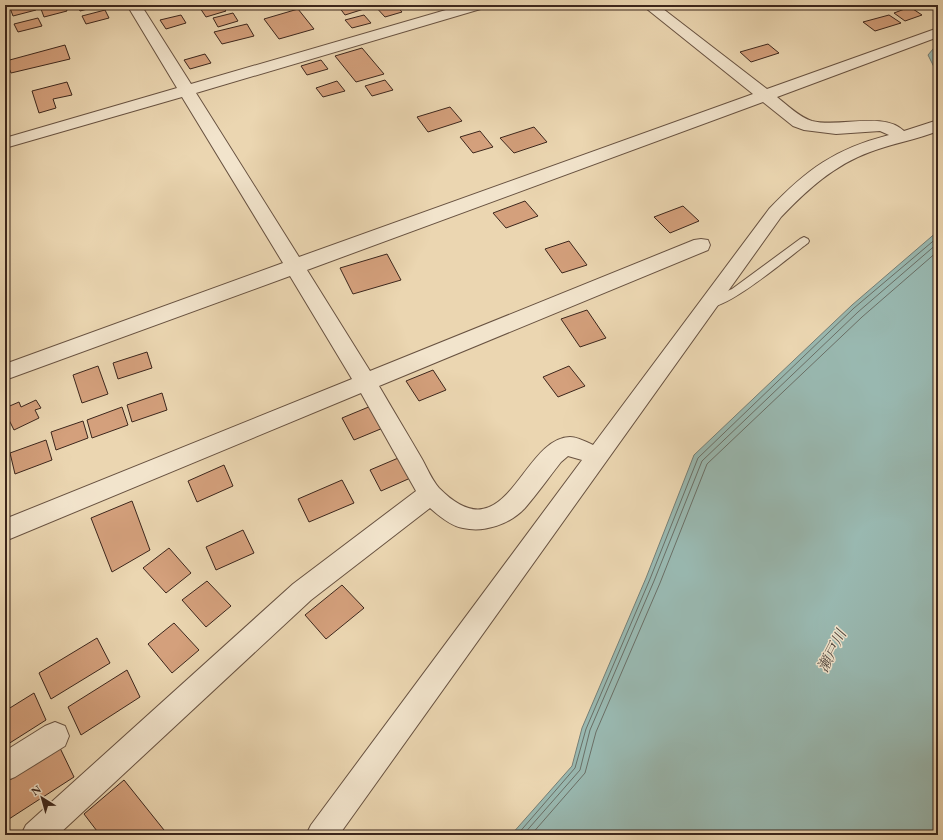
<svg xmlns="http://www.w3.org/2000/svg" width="943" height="840" font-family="'EB Garamond','Noto Serif JP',serif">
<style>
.water{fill:#99b8b0;stroke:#747e75}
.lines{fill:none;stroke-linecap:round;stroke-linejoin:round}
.shore{stroke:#6a6f66;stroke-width:1}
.building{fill:#d4a07c;stroke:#3c261c}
.service-casing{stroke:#685241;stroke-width:2}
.minor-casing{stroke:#685241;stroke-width:2}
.service{fill:#f2e4cc;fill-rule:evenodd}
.minor{fill:#f2e4cc;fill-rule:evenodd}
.labels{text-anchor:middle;stroke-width:3;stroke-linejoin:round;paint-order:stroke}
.water-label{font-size:15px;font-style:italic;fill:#534a41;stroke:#f2e4cc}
</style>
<rect width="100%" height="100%" fill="#ebd6b1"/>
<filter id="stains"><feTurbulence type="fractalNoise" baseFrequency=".005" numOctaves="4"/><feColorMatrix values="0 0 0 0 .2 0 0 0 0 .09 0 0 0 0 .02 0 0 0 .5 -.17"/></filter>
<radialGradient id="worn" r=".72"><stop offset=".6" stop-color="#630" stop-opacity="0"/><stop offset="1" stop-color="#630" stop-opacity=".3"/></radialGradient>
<g class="water">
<polygon points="938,43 938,75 928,55"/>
<polygon points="938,231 938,835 511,835 572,766 582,728 646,578 694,455 852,305"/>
</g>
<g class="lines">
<g class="shore">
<polyline points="517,835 575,768 586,729 650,579 698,458 854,308 938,237"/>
<polyline points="523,835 580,770 590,730 654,581 702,461 858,312 938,243"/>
<polyline points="531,835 585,773 596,732 660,583 707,464 862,317 938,251"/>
</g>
</g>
<g class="building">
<polygon points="22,5 34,5 36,10 13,16 10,8"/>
<polygon points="58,5 65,5 67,11 44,17 41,9"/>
<polygon points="77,5 103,5 80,11"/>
<polygon points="213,5 221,5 226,11 206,17 200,8"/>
<polygon points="345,5 362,5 364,9 345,15 339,7"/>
<polygon points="374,5 396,5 402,12 385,17"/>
<polygon points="910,7 922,15 905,21 894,13"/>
<polygon points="298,9 314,29 279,39 264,19"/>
<polygon points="105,10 109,18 86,24 82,16"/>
<polygon points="233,13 238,21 218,27 213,18"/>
<polygon points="181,15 186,23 166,29 160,20"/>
<polygon points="364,15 371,23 352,28 345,20"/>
<polygon points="889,15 901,23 875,31 863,22"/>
<polygon points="38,18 42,26 18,32 14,24"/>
<polygon points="247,24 254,36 222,44 214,32"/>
<polygon points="768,44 779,53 751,62 740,52"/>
<polygon points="65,45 70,59 11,73 6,61"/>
<polygon points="362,48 384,74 356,82 335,56"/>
<polygon points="205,54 211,63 190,69 184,60"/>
<polygon points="321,60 328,69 307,75 301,66"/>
<polygon points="385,80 393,90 372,96 365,86"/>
<polygon points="337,81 345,91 323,97 316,88"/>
<polygon points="67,82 72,95 53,99 56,108 39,113 32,91"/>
<polygon points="450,107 462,121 428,132 417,117"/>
<polygon points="534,127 547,142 514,153 500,138"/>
<polygon points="480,131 493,147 473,153 460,137"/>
<polygon points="525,201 538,216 506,228 493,213"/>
<polygon points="683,206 699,221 670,233 654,217"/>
<polygon points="569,241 587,265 562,273 545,249"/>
<polygon points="387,254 401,280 353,294 340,268"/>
<polygon points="587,310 606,338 580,347 561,319"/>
<polygon points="147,352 152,368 118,379 113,363"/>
<polygon points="98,366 108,394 82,403 73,375"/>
<polygon points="569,366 585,386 558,397 543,377"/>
<polygon points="433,370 446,390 419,401 406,381"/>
<polygon points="162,393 167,410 132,422 127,405"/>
<polygon points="36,400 41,408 35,410 39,418 14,430 5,412 5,408 19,402 21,407"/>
<polygon points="371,406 383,428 354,440 342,418"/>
<polygon points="122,407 128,425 92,438 87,420"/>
<polygon points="83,421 88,438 56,450 51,432"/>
<polygon points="46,440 52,460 15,474 10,453"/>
<polygon points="403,456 415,476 381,491 370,470"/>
<polygon points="224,465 233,486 197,502 188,481"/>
<polygon points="342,480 354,503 309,522 298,499"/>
<polygon points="132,501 150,550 112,572 91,518"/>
<polygon points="243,530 254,553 216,570 206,547"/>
<polygon points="169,548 191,573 166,593 143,568"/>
<polygon points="207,581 231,606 206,627 182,600"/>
<polygon points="342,585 364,608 326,639 305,615"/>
<polygon points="174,623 199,650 172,673 148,644"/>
<polygon points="97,638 110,663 51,699 39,673"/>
<polygon points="127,670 140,697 81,735 68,707"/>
<polygon points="34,693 46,720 5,746 5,711"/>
<polygon points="60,748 74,777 9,819 5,810 5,783"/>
<polygon points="124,780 168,835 100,835 84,814"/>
</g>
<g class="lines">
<defs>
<path id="service" d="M804 237 808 239 809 241 808 243C790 256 724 313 705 307L704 304 705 301 732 289 800 239Z"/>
<g id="minor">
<path d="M127 5H141L191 84 463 5H486L484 8 196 93 299 257 753 94 642 5H658L767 89 938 28V37L777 97C787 105 799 117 812 121 839 128 883 111 904 131L938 120V131C916 140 893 143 870 152 834 165 807 190 781 217L339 835H306L311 825 582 460 568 456 561 462C549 477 538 493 525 508 510 524 485 533 463 528 451 526 439 516 430 508L311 600 58 835H21L26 825 293 584 416 491 361 393 5 541V519L352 379 290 276 5 380V364L283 263 182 97 5 148V138L177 88ZM763 102 793 126 804 130 836 134 880 131 889 135C835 149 807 169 769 209L593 445C587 442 577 437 570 437 521 438 507 557 439 488 432 480 427 468 422 459 408 435 393 410 379 386L708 250 710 245 708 240 701 239 694 240 370 371 307 270Z"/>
<polygon points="55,722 65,726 69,736 65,746 15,777 5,781 5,751 45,726"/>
</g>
</defs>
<use href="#service" class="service-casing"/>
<use href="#minor" class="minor-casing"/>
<use href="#service" class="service"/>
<use href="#minor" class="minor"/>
</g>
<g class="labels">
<g class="water-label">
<text transform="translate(832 651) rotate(-63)" y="5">瀬戸川</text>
</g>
</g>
<rect width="943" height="840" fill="none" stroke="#ebd6b1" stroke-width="20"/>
<rect x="6" y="6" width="931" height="828" fill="none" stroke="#3c261c" stroke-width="2"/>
<rect x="10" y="10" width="923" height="820" fill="none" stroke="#3c261c"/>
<g transform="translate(42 798) rotate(323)" stroke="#f2e4cc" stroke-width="3" paint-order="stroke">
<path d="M0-3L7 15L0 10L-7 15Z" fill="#3c261c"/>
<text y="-6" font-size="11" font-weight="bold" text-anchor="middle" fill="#3c261c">N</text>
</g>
<rect width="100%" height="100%" filter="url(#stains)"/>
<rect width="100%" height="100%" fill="url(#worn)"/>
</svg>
